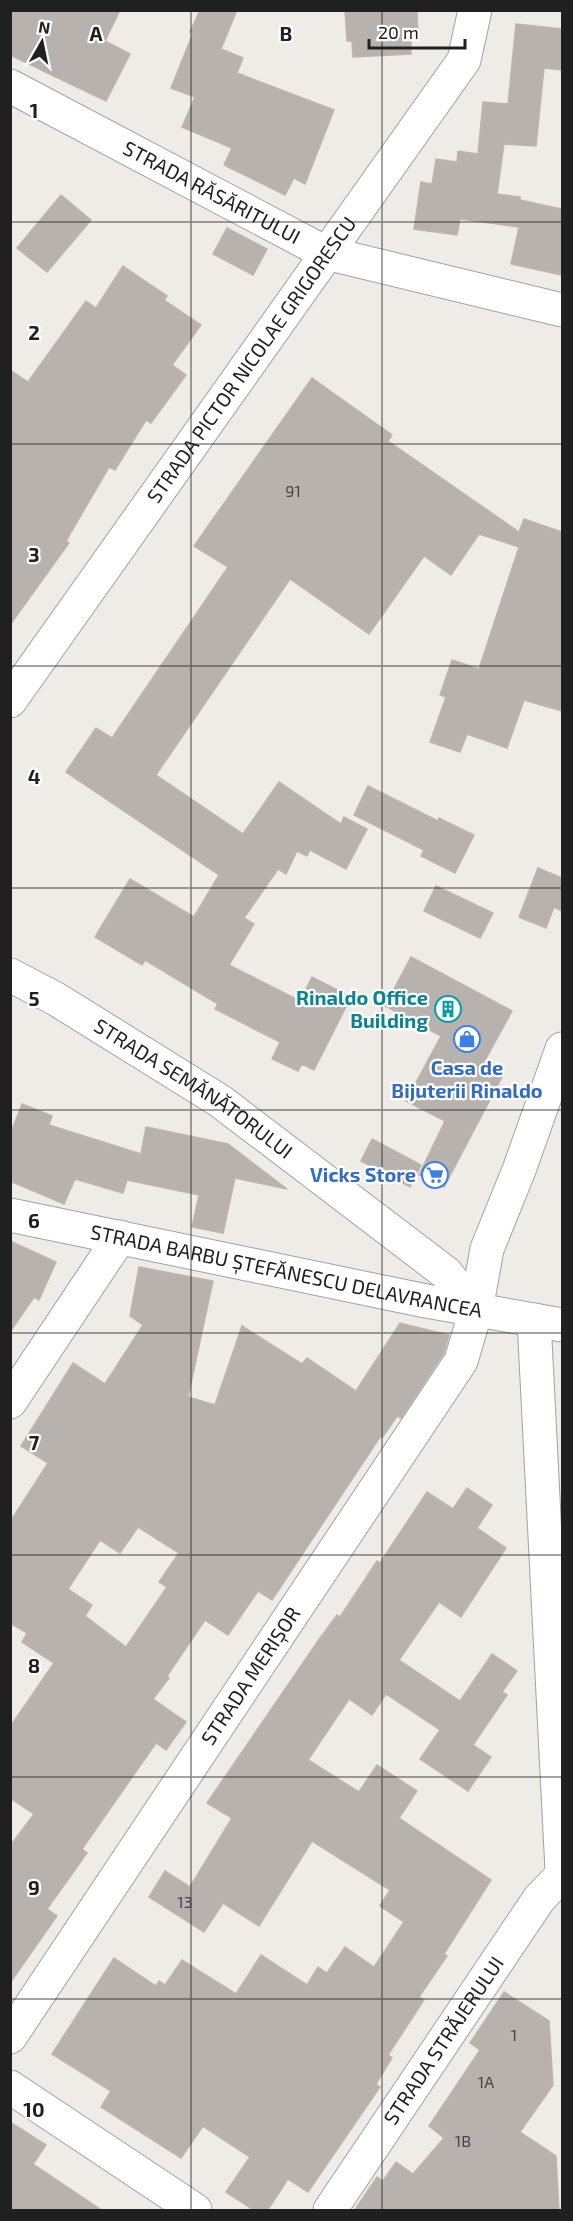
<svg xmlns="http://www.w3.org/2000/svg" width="573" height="2221" font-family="'Exo 2',sans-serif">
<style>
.building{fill:#b8b2ae;stroke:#bfb4ac;stroke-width:1.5;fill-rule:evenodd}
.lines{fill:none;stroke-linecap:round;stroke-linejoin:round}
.minor-casing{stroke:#a1a1a1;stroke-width:35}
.tertiary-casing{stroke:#a1a1a1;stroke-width:35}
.minor{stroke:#fff;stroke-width:33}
.tertiary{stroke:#fff;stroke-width:33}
.grid{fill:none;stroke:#202020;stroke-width:1.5;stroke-opacity:0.55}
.labels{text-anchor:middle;stroke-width:4.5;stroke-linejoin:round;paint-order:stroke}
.number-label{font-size:16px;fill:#464444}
.street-label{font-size:20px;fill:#202020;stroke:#fff}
.culture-label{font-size:20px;font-weight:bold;fill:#0d838f;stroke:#fff;text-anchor:end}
.shop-label{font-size:20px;font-weight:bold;fill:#366cbe;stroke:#fff}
.grid-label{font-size:20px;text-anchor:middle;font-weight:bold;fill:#202020;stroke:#fff;stroke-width:4.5;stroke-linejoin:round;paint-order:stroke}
</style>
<rect width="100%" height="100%" fill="#efece8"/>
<g class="building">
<polygon points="10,10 120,10 105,41 130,54 106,101 10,55"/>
<polygon points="200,10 237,10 221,49 243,58 237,73 334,110 305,184 294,178 285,195 224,165 232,148 182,127 195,97 171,88 193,33 190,32"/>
<polygon points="345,10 417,10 418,38 411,39 411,54 353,57 352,41 347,41"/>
<polygon points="516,24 562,29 562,70 544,68 536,146 504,144 497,194 520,197 520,200 562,209 562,275 511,264 519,227 460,219 457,235 414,229 421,182 432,184 436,159 457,162 458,151 478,154 483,102 508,104"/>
<polygon points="61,195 91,220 47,272 17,248"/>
<polygon points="227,228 267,249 253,275 213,254"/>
<polygon points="123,266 167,296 164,300 201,325 172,365 186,375 151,423 146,420 115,470 109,467 66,541 69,543 10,625 10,370 28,382 86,301 96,308"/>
<polygon points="312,378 392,435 388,441 519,532 524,519 562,532 562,711 524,700 507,748 467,734 460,752 430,742 446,697 440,695 452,660 479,669 519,547 479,534 451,575 424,556 369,634 290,579 156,775 243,834 279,782 341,824 344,817 367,829 346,869 310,850 307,856 297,851 286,874 278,869 244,918 254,924 229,965 300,1001 312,977 351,997 314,1070 302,1064 298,1071 272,1059 280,1042 215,1009 218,1004 145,960 142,965 95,937 130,879 194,917 219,875 66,772 96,728 112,738 228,567 194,546"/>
<polygon points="368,786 438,821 439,818 474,835 455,873 421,856 424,850 354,815"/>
<polygon points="538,868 562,878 562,911 554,907 546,928 519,917"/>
<polygon points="436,886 493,913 480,938 424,911"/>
<polygon points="411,957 512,1011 482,1066 502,1077 444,1187 419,1175 445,1121 406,1101 441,1036 385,1006"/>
<polygon points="22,1104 52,1116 49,1125 141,1154 146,1127 228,1144 287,1189 235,1178 223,1233 192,1227 199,1195 127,1180 123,1193 75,1179 64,1204 10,1181 10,1135"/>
<polygon points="372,1139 421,1165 410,1187 361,1161"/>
<polygon points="10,1241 56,1262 39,1300 34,1297 10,1332"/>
<path d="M139 1267 213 1281 188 1397 215 1405 242 1326 302 1364 307 1358 356 1391 400 1323 449 1335 444 1353 401 1418 397 1416 382 1438 380 1437 272 1600 258 1591 228 1635 205 1620 167 1676 169 1678 153 1699 186 1722 166 1750 156 1743 82 1849 87 1853 47 1909 57 1916 10 1983V1846L34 1814 10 1798V1727L54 1663 22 1642 27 1633 10 1623V1522L48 1463 21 1446 73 1363 105 1384 143 1325 130 1316ZM138 1527 179 1553 159 1582 167 1587 126 1647 85 1616 92 1605 68 1589 100 1540 120 1553Z"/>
<polygon points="467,1488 492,1505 477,1528 506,1548 461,1617 439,1602 399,1660 460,1701 492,1654 517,1671 502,1692 507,1695 473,1745 491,1757 468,1791 420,1759 440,1730 386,1694 372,1715 349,1699 308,1760 359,1792 377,1765 417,1791 399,1818 491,1880 444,1954 447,1956 419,1997 424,2000 388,2055 392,2058 376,2084 380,2087 308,2192 288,2179 267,2211 255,2211 226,2192 250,2157 203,2126 181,2158 101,2107 111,2091 52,2054 114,1958 156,1986 159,1981 165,1985 182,1960 236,1994 261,1955 307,1985 318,1967 327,1973 345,1947 374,1967 404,1922 380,1906 390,1890 312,1841 259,1926 223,1903 204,1932 149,1897 165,1871 190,1887 232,1818 207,1803 318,1641 337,1615 340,1617 377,1561 380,1563 427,1492 453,1509"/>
<polygon points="504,1992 549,2021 553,2085 520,2132 556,2156 559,2211 354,2211 377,2177 383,2181 396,2162 413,2174 444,2138 429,2126 480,2050 470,2043"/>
<polygon points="10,2122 46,2145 33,2164 103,2211 10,2211"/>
</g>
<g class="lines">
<defs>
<g id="minor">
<path id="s1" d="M10 86 326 253 562 310"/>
<path id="s2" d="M10 701 464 60 475 10"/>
<path id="s3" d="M10 975 56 999 220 1101 446 1273 476 1310"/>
<path id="s4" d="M10 1215 426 1301 562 1325"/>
<polyline points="534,1320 562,1871"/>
<polyline points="10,1402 120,1237"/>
<path id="s5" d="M10 2037 461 1361 476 1310 487 1249 519 1170 562 1049"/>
<path id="s6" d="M330 2210 539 1899 562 1875"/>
</g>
<polyline id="tertiary" points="10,2087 195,2210"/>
</defs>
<use href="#minor" class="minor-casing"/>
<use href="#tertiary" class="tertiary-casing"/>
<use href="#minor" class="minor"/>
<use href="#tertiary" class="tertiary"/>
</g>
<path class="grid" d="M191 10V2210M382 10V2210M10 222H562M10 444H562M10 666H562M10 888H562M10 1110H562M10 1333H562M10 1555H562M10 1777H562M10 1999H562"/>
<defs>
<symbol id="building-ring" viewBox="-11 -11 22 22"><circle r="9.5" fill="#fff" stroke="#0f9aa8" stroke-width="1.5"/><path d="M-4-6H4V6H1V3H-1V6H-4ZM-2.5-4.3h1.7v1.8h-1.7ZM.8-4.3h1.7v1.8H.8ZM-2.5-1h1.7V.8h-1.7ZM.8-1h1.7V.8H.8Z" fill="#0f9aa8"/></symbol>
<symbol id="shop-ring" viewBox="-11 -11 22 22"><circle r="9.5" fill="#fff" stroke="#3f7fe0" stroke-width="1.5"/><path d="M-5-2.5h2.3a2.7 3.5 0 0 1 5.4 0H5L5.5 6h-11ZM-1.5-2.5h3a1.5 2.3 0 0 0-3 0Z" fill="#3f7fe0"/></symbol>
<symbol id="supermarket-ring" viewBox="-11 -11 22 22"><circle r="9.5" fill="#fff" stroke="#3f7fe0" stroke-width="1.5"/><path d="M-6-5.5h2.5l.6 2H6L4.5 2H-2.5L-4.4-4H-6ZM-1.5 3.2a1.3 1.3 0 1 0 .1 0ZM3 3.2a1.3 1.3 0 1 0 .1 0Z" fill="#3f7fe0"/></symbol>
</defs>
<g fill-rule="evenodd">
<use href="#building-ring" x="433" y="994" width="30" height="30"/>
<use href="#shop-ring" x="452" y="1024" width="30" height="30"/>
<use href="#supermarket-ring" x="420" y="1160" width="30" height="30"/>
</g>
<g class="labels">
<g class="number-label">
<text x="293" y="497">91</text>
<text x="185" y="1908">13</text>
<text x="514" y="2041">1</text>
<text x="486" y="2088">1A</text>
<text x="463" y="2147">1B</text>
</g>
<g class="street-label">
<text dy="7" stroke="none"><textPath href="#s1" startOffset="228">STRADA RĂSĂRITULUI</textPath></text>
<text dy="7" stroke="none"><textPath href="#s2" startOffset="418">STRADA PICTOR NICOLAE GRIGORESCU</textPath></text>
<text dy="7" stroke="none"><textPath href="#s3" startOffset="216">STRADA SEMĂNĂTORULUI</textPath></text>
<text dy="7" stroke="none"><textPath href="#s4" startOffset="282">STRADA BARBU ȘTEFĂNESCU DELAVRANCEA</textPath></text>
<text dy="7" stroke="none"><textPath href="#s5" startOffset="434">STRADA MERIȘOR</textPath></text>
<text dy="7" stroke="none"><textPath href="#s6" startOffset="204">STRADA STRĂJERULUI</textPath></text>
</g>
<g class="culture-label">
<text x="428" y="1005">Rinaldo Office<tspan x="428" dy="23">Building</tspan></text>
</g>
<g class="shop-label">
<text x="467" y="1075">Casa de<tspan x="467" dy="23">Bijuterii Rinaldo</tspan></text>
<text x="416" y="1182" text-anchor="end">Vicks Store</text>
</g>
</g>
<g class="grid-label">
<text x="96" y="41">A</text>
<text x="286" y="41">B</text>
<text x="34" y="118">1</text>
<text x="34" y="340">2</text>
<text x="34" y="562">3</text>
<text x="34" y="784">4</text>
<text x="34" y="1006">5</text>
<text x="34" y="1228">6</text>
<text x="34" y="1450">7</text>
<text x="34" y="1673">8</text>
<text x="34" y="1895">9</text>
<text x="34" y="2117">10</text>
</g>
<rect width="573" height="2221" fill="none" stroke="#202020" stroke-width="24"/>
<g transform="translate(42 42) rotate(9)" stroke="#ffffff" stroke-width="4.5" paint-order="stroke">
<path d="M0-4.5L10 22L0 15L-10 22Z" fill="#202020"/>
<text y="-9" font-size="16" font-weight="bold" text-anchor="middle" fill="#202020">N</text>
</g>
<path d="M369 39v9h96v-9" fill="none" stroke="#202020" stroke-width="3"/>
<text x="378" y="39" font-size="18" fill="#202020" stroke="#ffffff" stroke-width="4.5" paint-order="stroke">20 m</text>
</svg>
